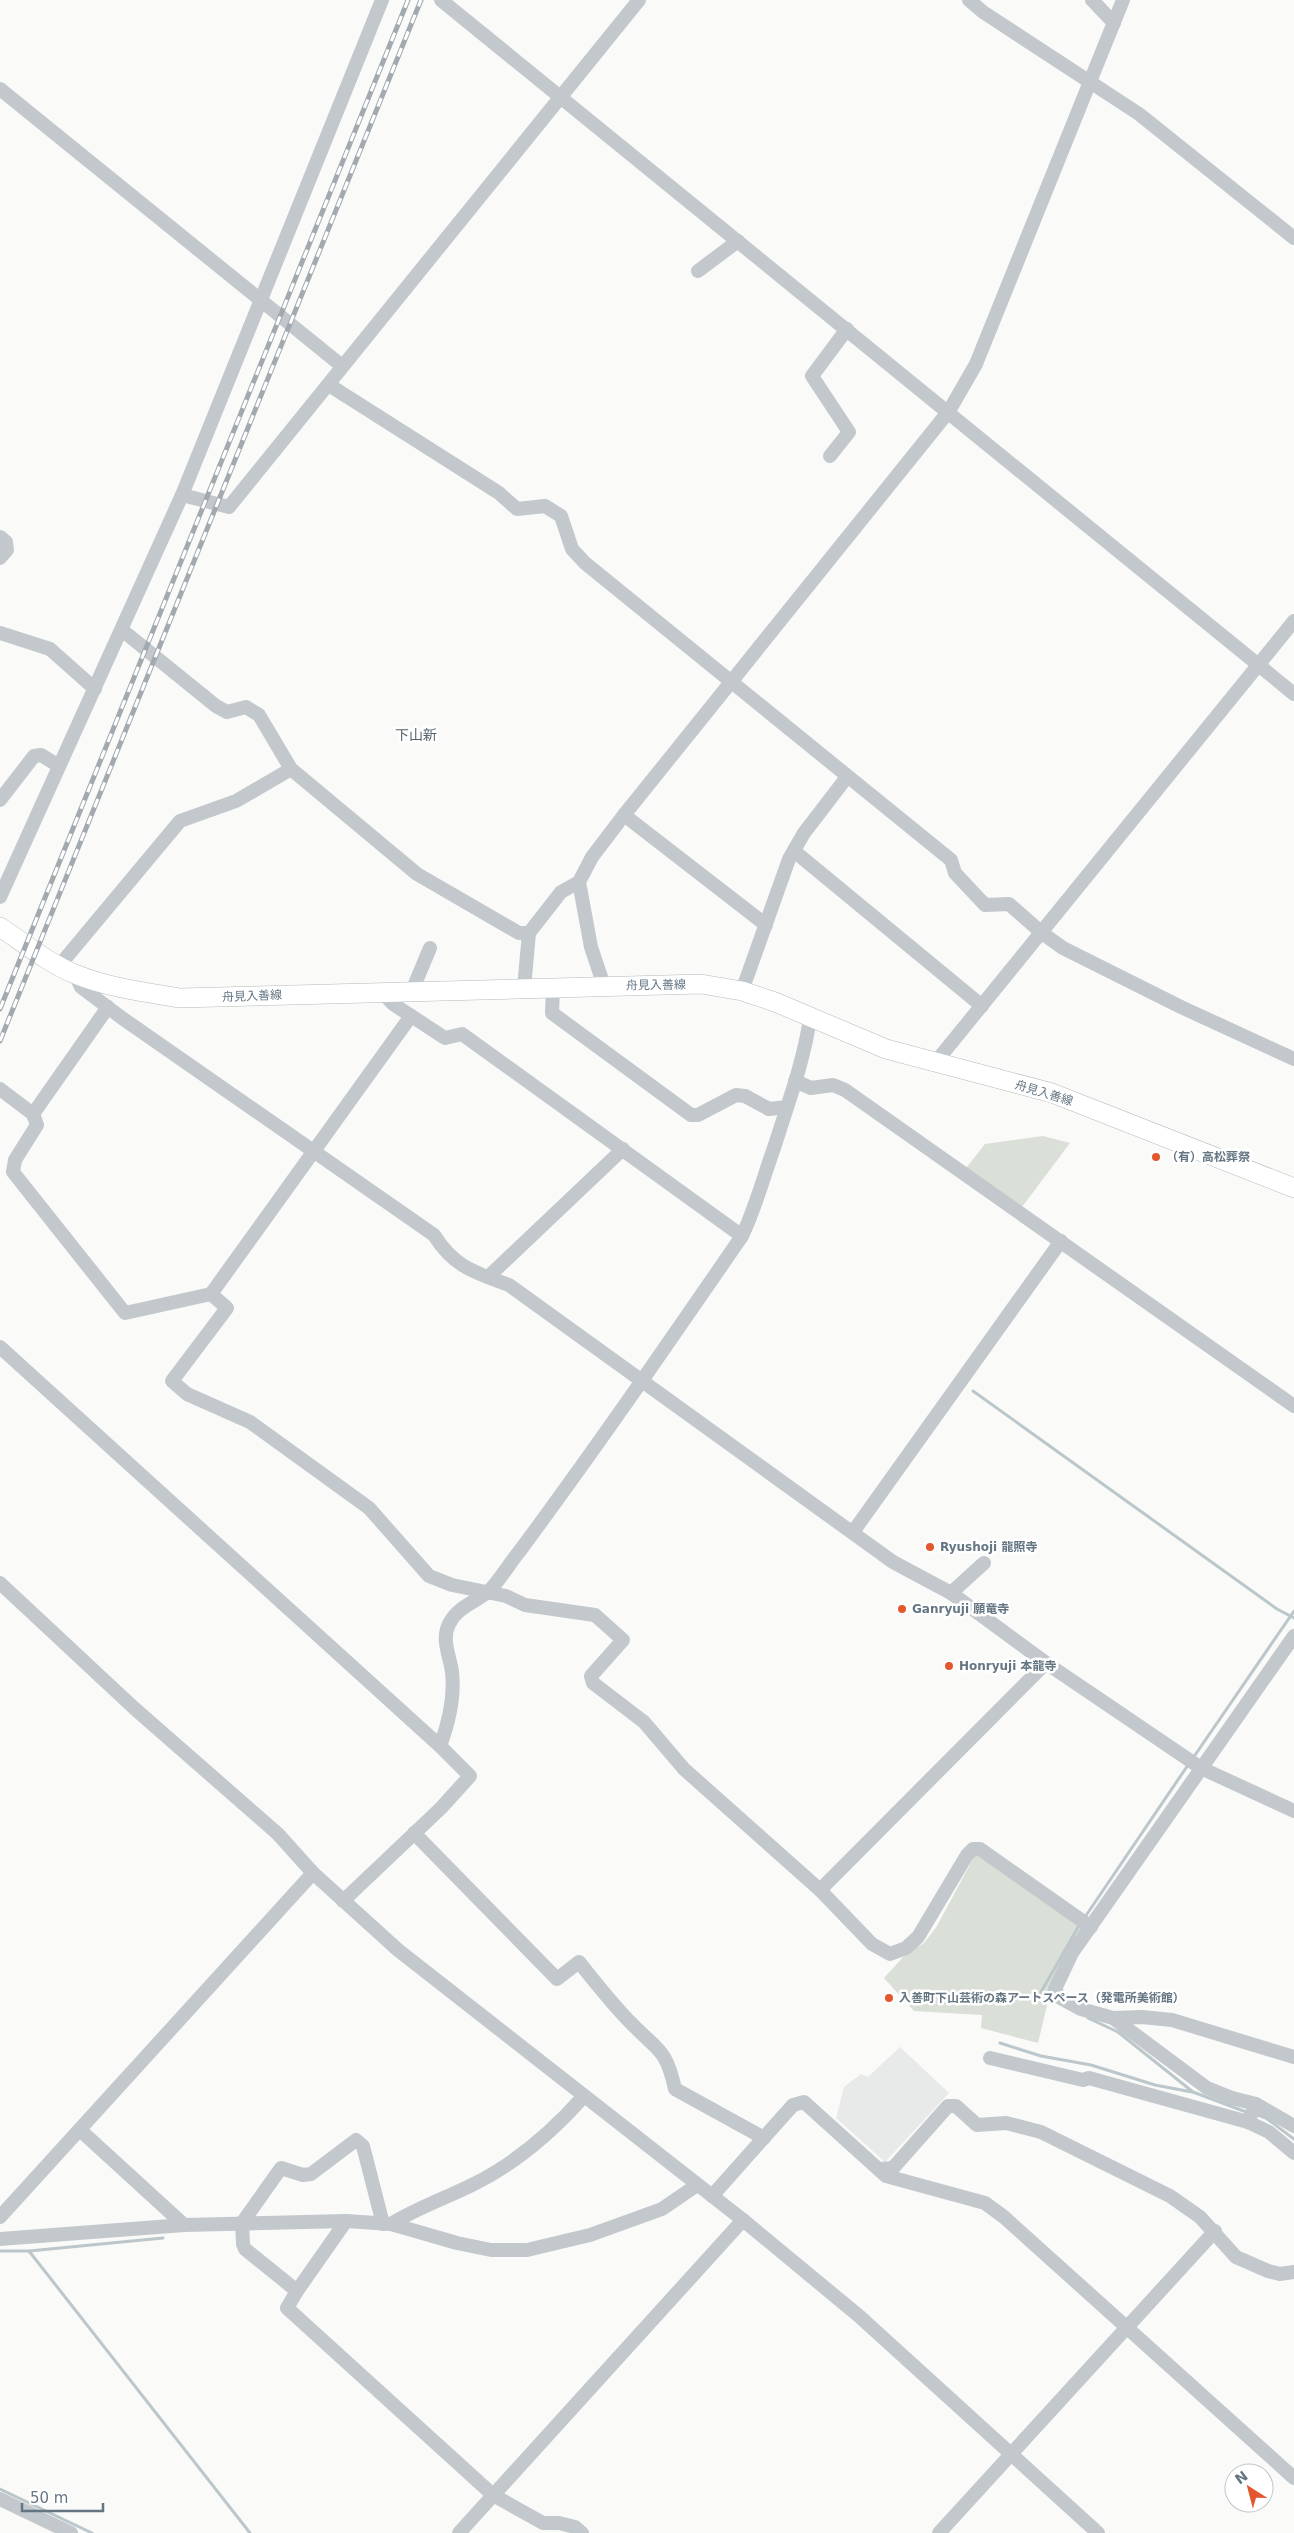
<svg xmlns="http://www.w3.org/2000/svg" width="1294" height="2533" font-family="'DejaVu Sans','Noto Sans JP',sans-serif">
<style>
.built{fill:#e8e9e9}
.green{fill:#dadfd7}
.lines{fill:none;stroke-linecap:round;stroke-linejoin:round}
.stream{stroke:#bbc7cb;stroke-width:3}
.major-casing{stroke:#b5babe;stroke-width:20}
.minor{stroke:#c3c8cc;stroke-width:14}
.major{stroke:#fff;stroke-width:19}
.rail-casing{stroke:#a2aab0;stroke-width:5}
.rail{stroke:#fff;stroke-width:3;stroke-dasharray:9;stroke-linecap:butt}
.poi-dot{fill:#e4572e;stroke:#fff;stroke-width:2}
.labels{text-anchor:middle;stroke-width:5;stroke-linejoin:round;paint-order:stroke}
.street-label{font-size:12px;fill:#657683;stroke:#fff}
.poi-label{font-size:12px;font-weight:bold;fill:#657683;stroke:#fff;text-anchor:start}
.neighbourhood-label{font-size:14px;fill:#57646e;stroke:#fff}
</style>
<rect width="100%" height="100%" fill="#fafaf8"/>
<polygon class="built" points="900,2047 949,2093 885,2162 836,2118 844,2087 861,2074 868,2077"/>
<g class="green">
<polygon points="1043,1136 1070,1143 1022,1207 966,1168 985,1144"/>
<polygon points="980,1853 1083,1928 1051,1989 1038,2043 981,2028 982,2015 914,2011 884,1978 905,1955 924,1943 937,1926 975,1855"/>
</g>
<g class="lines">
<g class="stream">
<polyline points="973,1391 1277,1609 1294,1618"/>
<polyline points="1193,1758 1294,1611"/>
<polyline points="1085,1917 1188,1765"/>
<polyline points="1054,1999 1041,1992 1080,1924"/>
<polyline points="1088,2018 1118,2032 1193,2092 1249,2113"/>
<polyline points="1000,2043 1041,2056 1091,2065 1155,2085 1192,2092"/>
<polyline points="1255,2114 1266,2118 1294,2139"/>
<polyline points="0,2251 29,2251 250,2533"/>
<polyline points="29,2251 163,2238"/>
<polyline points="0,2489 92,2533"/>
</g>
<defs>
<path id="major" d="M0 927C24 943 48 963 75 974 109 988 144 992 180 998L701 984 742 991 775 1002 886 1049 1052 1093 1294 1188"/>
</defs>
<use href="#major" class="major-casing"/>
<g class="minor">
<polyline points="441,0 1294,694"/>
<polyline points="969,0 983,12 1139,114 1294,238"/>
<polyline points="1092,0 1114,23"/>
<polyline points="0,89 342,366"/>
<polyline points="698,271 738,241"/>
<polyline points="329,385 499,493 517,509 545,506 561,516 572,549 585,563 951,860 955,873 985,905 1009,904 1042,933 1063,948 1181,1007 1294,1059"/>
<polyline points="830,456 849,432 812,376 847,329"/>
<polyline points="182,495 229,507 639,0"/>
<polyline points="0,537 6,542 7,550 0,558"/>
<polyline points="122,630 216,706 227,712 246,707 259,715 291,769 417,874 519,933 529,933 561,892 579,882"/>
<polyline points="0,633 50,649 95,689"/>
<polyline points="0,800 34,756 41,755 59,766"/>
<polyline points="624,815 766,925"/>
<polyline points="794,851 982,1006"/>
<polyline points="0,897 182,495 382,0"/>
<polyline points="59,966 180,821 236,801 291,769"/>
<path d="M75 974 81 987 122 1018 434 1235C454 1267 474 1272 509 1285L893 1562 951 1593 1046 1663 1201 1768 1294 1811"/>
<polyline points="604,986 591,947 579,882 592,857 624,815 949,411 976,364 1123,0"/>
<polyline points="524,988 529,933"/>
<polyline points="553,988 552,1013 691,1115 698,1115 736,1095 745,1096 769,1109 787,1107"/>
<polyline points="412,991 430,948"/>
<polyline points="742,991 789,859 804,833 847,777"/>
<polyline points="382,992 393,1004 445,1038 462,1034 742,1236"/>
<polyline points="935,1063 1294,621"/>
<polyline points="795,1081 811,1088 833,1085 845,1090 1294,1406"/>
<polyline points="0,1089 33,1114 37,1125 15,1160 13,1172 125,1313 211,1294 227,1308 172,1381 187,1394 250,1422 369,1508 429,1576 452,1585 506,1596 525,1605 595,1615 623,1640 591,1676 593,1683 644,1722 684,1769 820,1890 872,1944 890,1954 906,1948 918,1937 967,1855 973,1849 980,1849 1091,1927"/>
<polyline points="33,1114 108,1007"/>
<polyline points="488,1277 623,1149"/>
<polyline points="211,1294 411,1016"/>
<polyline points="0,1347 440,1746 470,1776 441,1808 343,1901"/>
<polyline points="853,1532 1061,1241"/>
<polyline points="0,1583 134,1708 278,1834 313,1873 398,1950 743,2220 859,2316 1098,2533"/>
<polyline points="951,1593 984,1563"/>
<polyline points="1294,1636 1072,1953 1055,1989 1059,1997 1081,2009 1113,2018 1142,2017 1172,2020 1294,2057"/>
<path d="M440 1746C449 1722 455 1698 452 1672 450 1656 441 1640 449 1624 458 1606 475 1603 489 1591 500 1580 509 1564 519 1552 596 1448 669 1342 742 1236 756 1207 764 1175 775 1145 788 1103 804 1061 810 1018"/>
<path d="M414 1833 557 1979 579 1962C596 1983 613 2005 632 2024 658 2051 666 2048 675 2089L764 2138"/>
<polyline points="820,1890 1046,1663"/>
<polyline points="1113,2018 1207,2088 1232,2098 1256,2104"/>
<polyline points="990,2058 1083,2080 1089,2078 1248,2122"/>
<polyline points="1294,2126 1256,2104 1248,2122 1269,2132 1294,2153"/>
<polyline points="80,2130 184,2225"/>
<polyline points="880,2169 893,2168 948,2106 956,2106 977,2125 1006,2123 1041,2132 1170,2196 1200,2217 1236,2257 1268,2271 1280,2274 1294,2272"/>
<polyline points="712,2196 793,2105 804,2102 886,2176 985,2203 1004,2217 1294,2478"/>
<polyline points="0,2217 313,1873"/>
<polyline points="383,2224 363,2146 356,2140 311,2174 303,2175 281,2168 242,2223 243,2244 245,2249 297,2291 287,2308 493,2495 543,2523 559,2523 575,2527 582,2533"/>
<path d="M391 2224C417 2208 446 2198 474 2184 516 2163 553 2131 584 2096"/>
<polyline points="0,2239 184,2225 346,2221 391,2224 457,2243 491,2250 527,2250 590,2235 662,2209 697,2185"/>
<polyline points="297,2291 346,2221"/>
<polyline points="0,2499 71,2533"/>
<polyline points="459,2533 743,2220"/>
<polyline points="939,2533 1215,2231"/>
</g>
<use href="#major" class="major"/>
<defs>
<g id="rail">
<polyline points="0,1009 408,0"/>
<polyline points="0,1041 421,0"/>
</g>
</defs>
<use href="#rail" class="rail-casing"/>
<use href="#rail" class="rail"/>
</g>
<g class="poi-dot">
<circle cx="1156" cy="1157" r="5"/>
<circle cx="930" cy="1547" r="5"/>
<circle cx="902" cy="1609" r="5"/>
<circle cx="949" cy="1666" r="5"/>
<circle cx="889" cy="1998" r="5"/>
</g>
<g class="labels">
<g class="street-label">
<text transform="translate(656 985) rotate(-1)" y="4">舟見入善線</text>
<text transform="translate(252 996) rotate(-2)" y="4">舟見入善線</text>
<text transform="translate(1044 1093) rotate(17)" y="4">舟見入善線</text>
</g>
<g class="poi-label">
<text x="1166" y="1161">（有）高松葬祭</text>
<text x="940" y="1551">Ryushoji 龍照寺</text>
<text x="912" y="1613">Ganryuji 願竜寺</text>
<text x="959" y="1670">Honryuji 本龍寺</text>
<text x="899" y="2002">入善町下山芸術の森アートスペース（発電所美術館）</text>
</g>
<g class="neighbourhood-label">
<text x="416" y="740">下山新</text>
</g>
</g>
<g transform="translate(1249 2488) rotate(324)"><circle r="24" fill="#ffffff" stroke="#c1c8cd"/>
<path d="M0-4L9 19L0 12L-9 19Z" fill="#e4572e"/>
<text y="-8" font-size="14" font-weight="bold" text-anchor="middle" fill="#657683">N</text>
</g>
<path d="M22 2503v8h81v-8" fill="none" stroke="#657683" stroke-width="2.5"/>
<text x="30" y="2503" font-size="15" fill="#657683" stroke="#ffffff" stroke-width="4" paint-order="stroke">50 m</text>
</svg>
